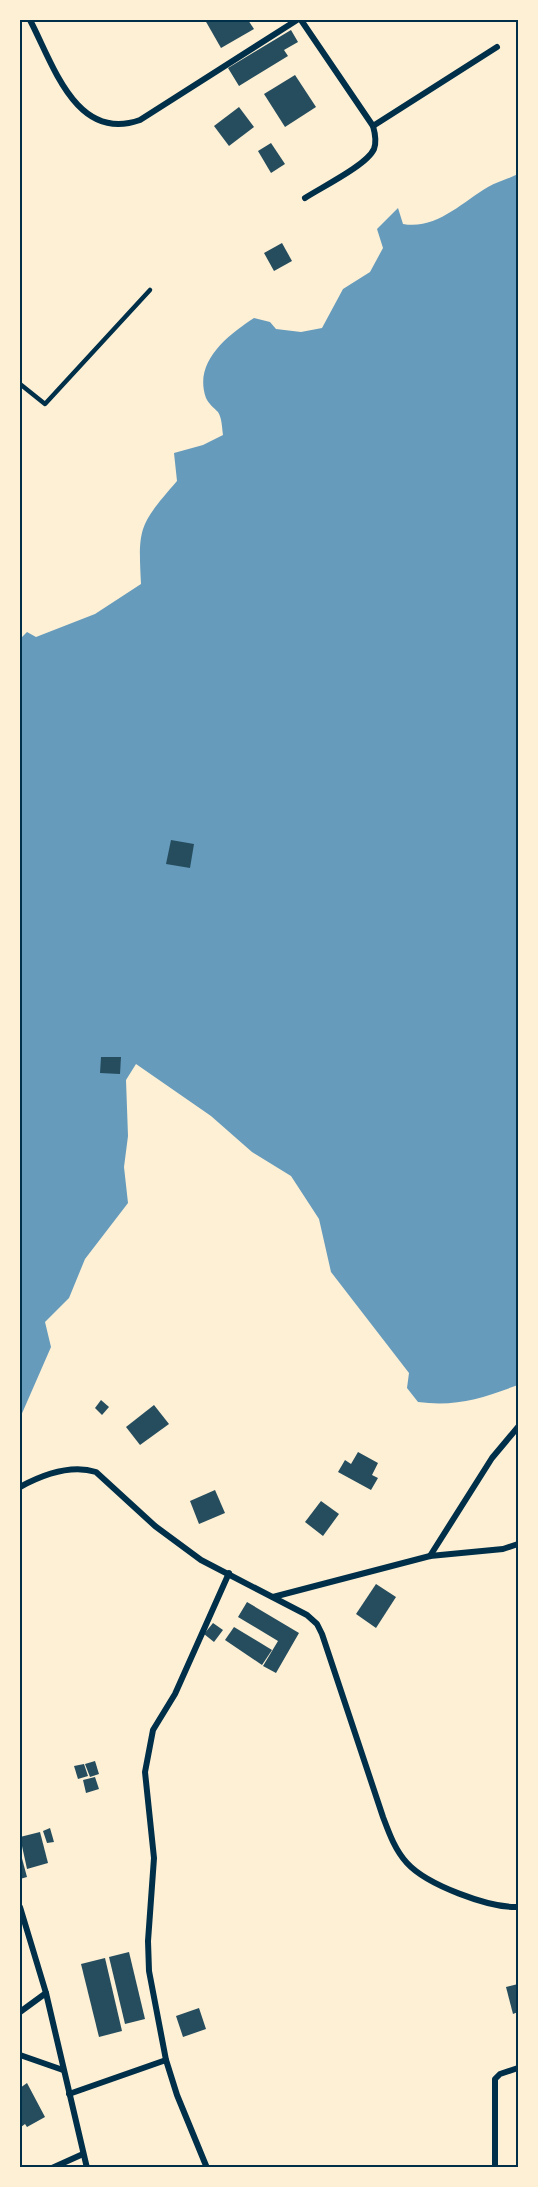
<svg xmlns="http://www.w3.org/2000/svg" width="538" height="2187" font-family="'Public Sans',sans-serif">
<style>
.water{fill:#669bbc}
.building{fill:#264d5e}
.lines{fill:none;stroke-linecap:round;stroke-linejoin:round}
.service{stroke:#003049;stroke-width:4.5}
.minor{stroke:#003049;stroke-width:6}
.neatline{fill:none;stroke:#003049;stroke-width:2}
</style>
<rect width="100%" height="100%" fill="#fdf0d5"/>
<path class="water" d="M518 174V1385C482 1398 457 1407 418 1402L407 1388 409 1373 331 1272 319 1219 291 1176 252 1152 211 1116 136 1064 126 1080 128 1136 124 1167 128 1203 85 1259 69 1298 45 1322 51 1347 20 1418V639L27 632 36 637 95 614 141 584C138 527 139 525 177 481L174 453 203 445 223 435C222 428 222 418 218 412 214 408 208 403 206 398 193 362 228 335 254 318L270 322 276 329 301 332 322 328 343 289 370 272 383 248 377 229 398 208 403 224C436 230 461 203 488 187 497 182 508 179 518 174Z"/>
<g class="building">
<polygon points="205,20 248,20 254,29 221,48"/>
<polygon points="291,30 298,42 284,50 288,56 239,86 228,68"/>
<polygon points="295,75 316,107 285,127 264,94"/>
<polygon points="239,107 254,127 229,146 214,126"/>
<polygon points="271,143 285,164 271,173 258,151"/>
<polygon points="282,243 292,261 274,271 264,253"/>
<polygon points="171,840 194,844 190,868 166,864"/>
<polygon points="101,1057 121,1057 120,1074 100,1073"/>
<polygon points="101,1400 109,1407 102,1415 95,1408"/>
<polygon points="154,1405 169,1424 140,1445 126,1427"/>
<polygon points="358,1452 378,1463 372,1475 378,1478 371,1490 338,1472 345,1460 351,1464"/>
<polygon points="215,1490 225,1513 199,1524 190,1501"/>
<polygon points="321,1501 339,1514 323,1536 305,1522"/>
<polygon points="376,1584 396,1597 376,1628 356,1614"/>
<polygon points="247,1602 299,1633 276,1673 263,1666 278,1641 238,1617"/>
<polygon points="213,1623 223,1630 214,1642 204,1634"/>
<polygon points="234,1627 272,1650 262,1665 225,1640"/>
<polygon points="95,1761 99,1774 90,1777 85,1764"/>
<polygon points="84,1764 88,1776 78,1779 74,1766"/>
<polygon points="95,1777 99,1789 86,1793 83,1780"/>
<polygon points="50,1828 54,1842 47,1843 43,1831"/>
<polygon points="40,1832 48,1863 27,1869 20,1837"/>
<polygon points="20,1851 27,1877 20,1879"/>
<polygon points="129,1952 145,2019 125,2024 109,1957"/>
<polygon points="105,1958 122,2031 99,2037 81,1964"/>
<polygon points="518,1984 518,2012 513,2014 506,1987"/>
<polygon points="199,2008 206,2029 183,2037 176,2016"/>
<polygon points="27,2083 45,2117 27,2127 25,2124 21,2127 20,2088"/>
</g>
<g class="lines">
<polyline class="service" points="20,384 45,404 150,290"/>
<g class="minor">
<path d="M30 20C53 64 76 143 140 120L297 20"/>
<path d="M301 20 373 126C375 133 377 141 374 149 367 165 322 187 305 198"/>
<polyline points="373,126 497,47"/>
<path d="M20 1487C42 1475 70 1464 96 1472L155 1526 201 1560 307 1615 317 1624 322 1634 383 1817C389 1833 395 1850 407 1863 427 1885 489 1908 518 1907"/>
<polyline points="430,1556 492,1458 518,1427"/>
<polyline points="273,1597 430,1556 503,1549 518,1544"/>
<polyline points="20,1907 46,1993 87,2168"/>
<polyline points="20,2012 46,1993"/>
<polyline points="20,2055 63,2070"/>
<polyline points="69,2094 166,2060"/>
<polyline points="52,2168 83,2154"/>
<polyline points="207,2168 177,2095 166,2060 149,1971 148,1941 154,1858 145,1772 153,1730 175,1694 229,1573"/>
<polyline points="495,2168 495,2079 500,2074 518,2068"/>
</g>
</g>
<rect width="538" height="2187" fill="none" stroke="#fdf0d5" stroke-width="42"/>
<rect x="21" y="21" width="496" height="2145" class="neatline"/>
</svg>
